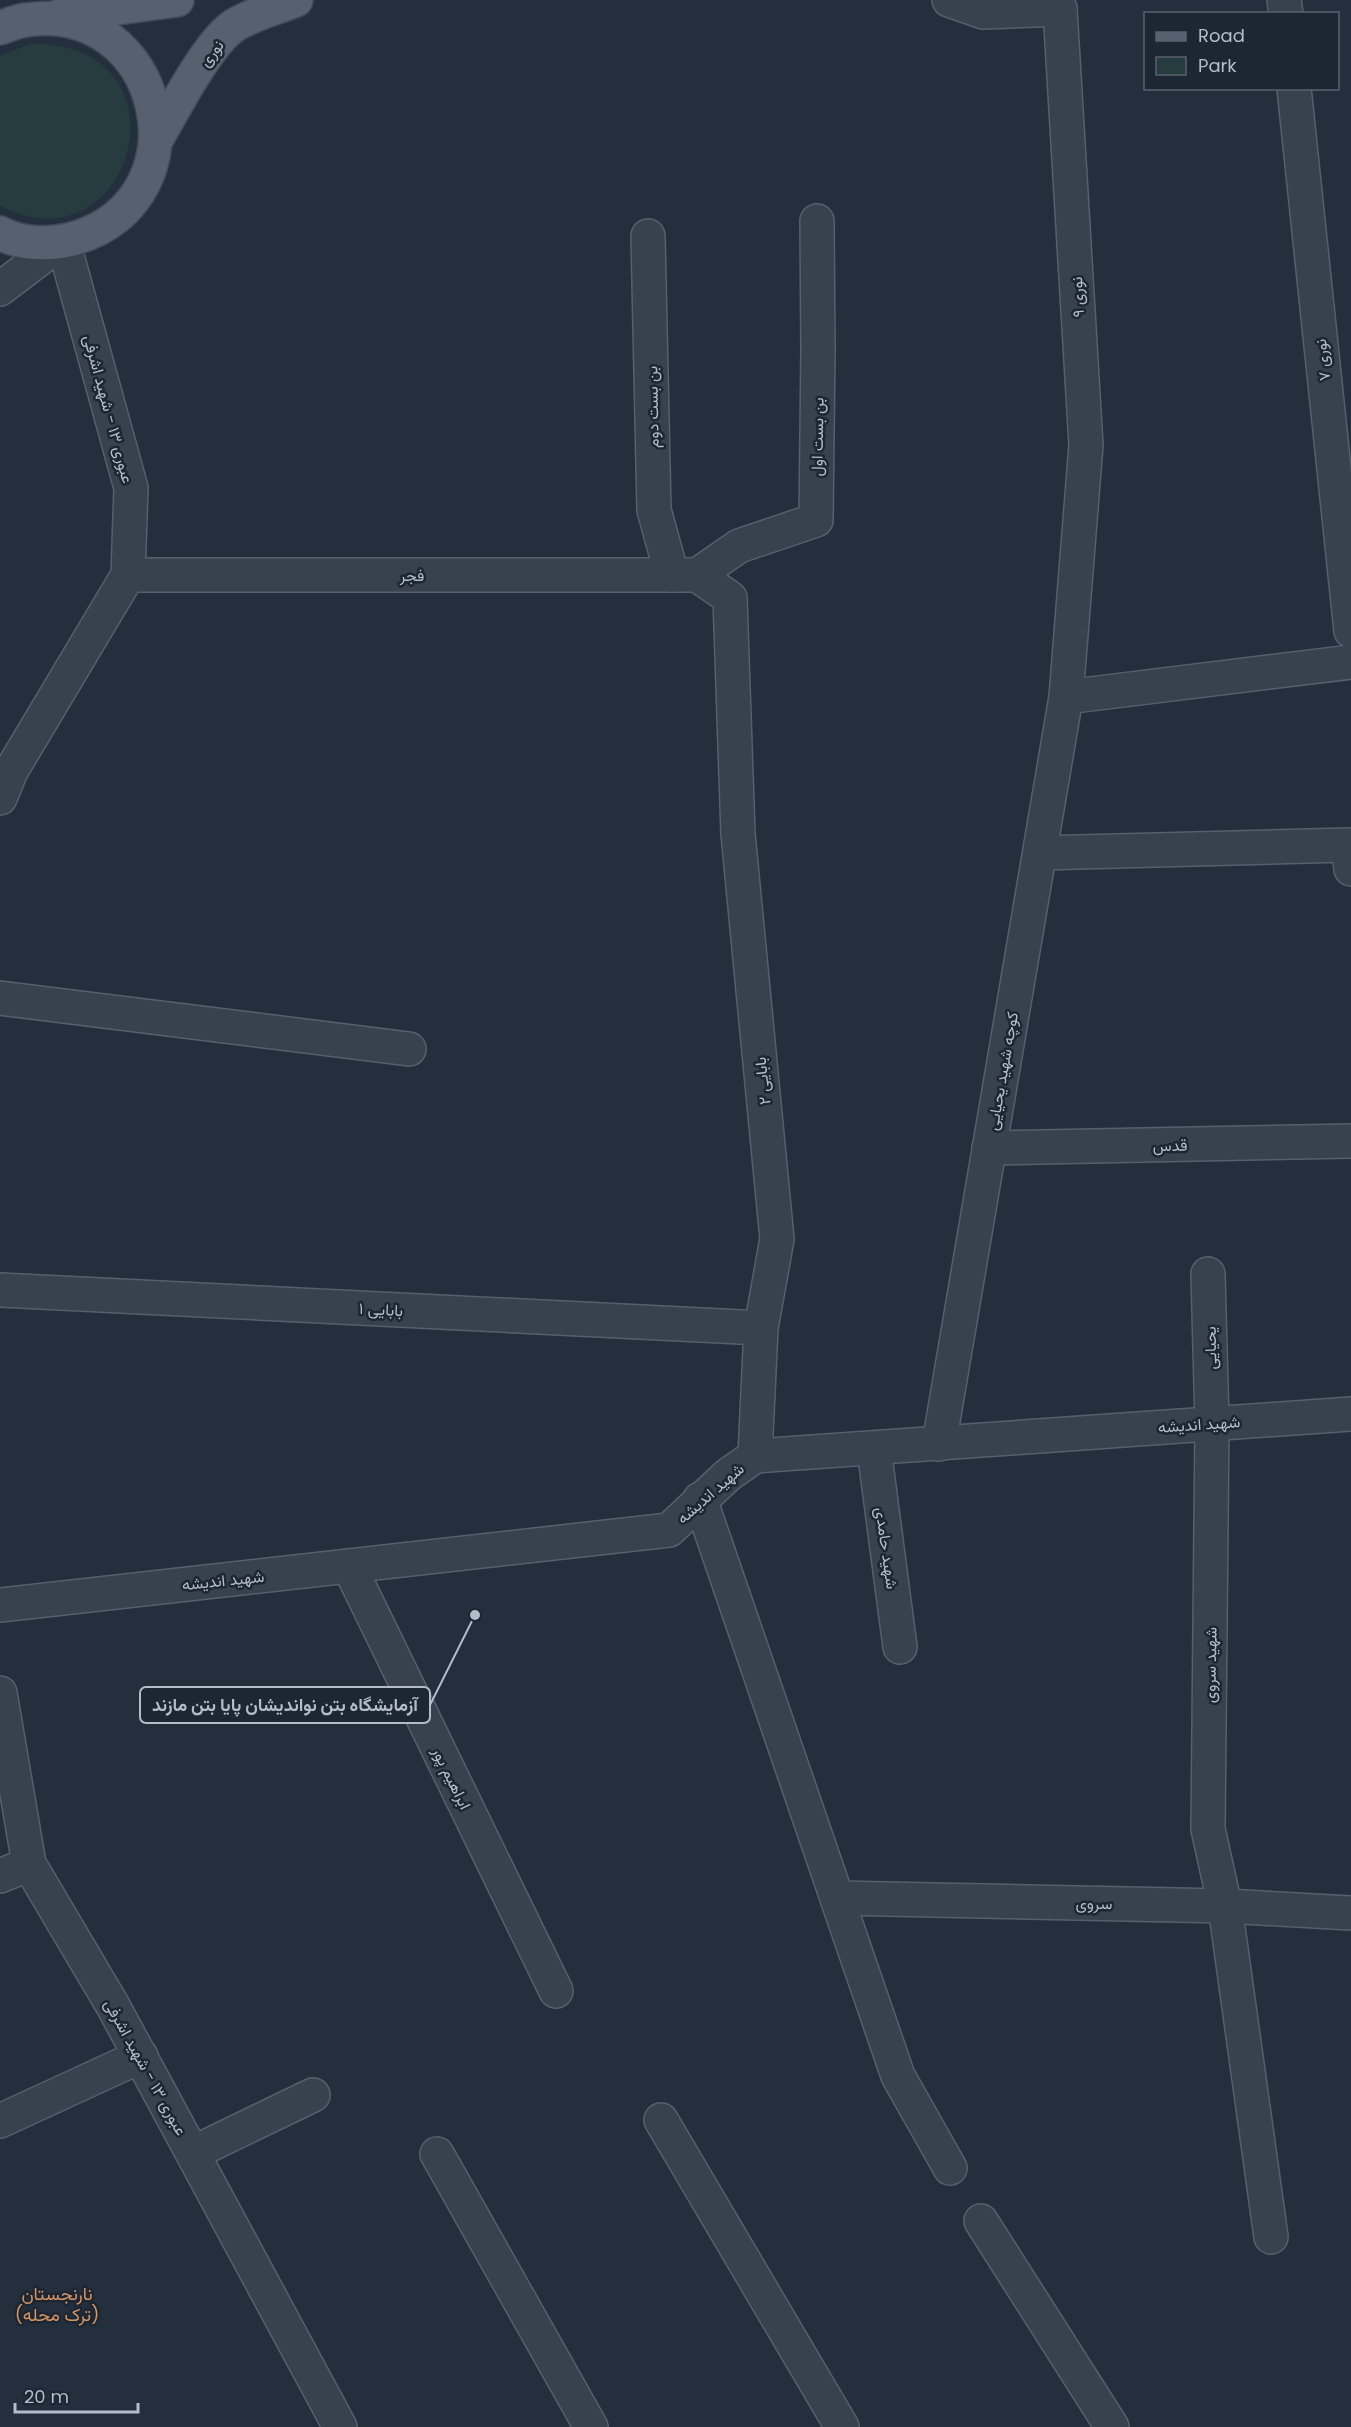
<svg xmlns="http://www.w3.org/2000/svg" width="1351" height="2427" font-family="Poppins,Vazirmatn,sans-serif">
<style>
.green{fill:#263c3f}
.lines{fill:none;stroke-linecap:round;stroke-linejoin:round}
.minor-casing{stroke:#565f6c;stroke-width:36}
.major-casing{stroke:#414a57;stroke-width:36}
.minor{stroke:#38414e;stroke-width:33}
.major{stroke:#56606e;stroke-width:33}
.labels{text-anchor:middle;stroke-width:5;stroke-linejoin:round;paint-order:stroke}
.street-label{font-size:16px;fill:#b4bcc9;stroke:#1d2633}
.neighbourhood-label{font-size:18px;fill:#d59563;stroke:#1d2633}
.leader{fill:none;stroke:#b4bcc9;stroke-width:2}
.callout-dot{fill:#b4bcc9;stroke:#1d2633;stroke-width:2}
.callout{fill:#1d2633;stroke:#b4bcc9;stroke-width:2}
.callout-label{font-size:18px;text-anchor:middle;font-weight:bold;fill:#b4bcc9}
</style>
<rect width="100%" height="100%" fill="#242f3e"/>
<path class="green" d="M30 44C195 40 136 274 0 206V56Z"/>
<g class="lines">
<defs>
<g id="minor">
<polyline points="949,0 983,12 1060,9"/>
<polyline points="1284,0 1286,14"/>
<polyline points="1294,88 1351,631"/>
<polyline points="648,236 654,510 672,575"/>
<polyline points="0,289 63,241 131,488 128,575 11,771 0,798"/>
<polyline points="128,575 697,575"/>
<polyline points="697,575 730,598 738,834 777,1239 761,1328 755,1456"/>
<polyline points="697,575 739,546 816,520 818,350 817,221"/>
<polyline points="1066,697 1351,662"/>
<polyline points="1040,853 1348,845 1351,869"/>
<polyline points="0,998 409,1049"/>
<polyline points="989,1148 1351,1141"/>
<polyline points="1208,1274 1212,1423 1208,1829 1225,1906 1271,2237"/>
<polyline points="0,1290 761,1328"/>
<polyline points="939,1444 1066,697 1086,445 1060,9"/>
<polyline points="874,1449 900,1647"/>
<polyline points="700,1499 898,2076 950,2168"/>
<polyline points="349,1566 556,1991"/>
<polyline points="0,1605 669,1530 728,1475 755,1456 1351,1414"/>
<polyline points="0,1693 29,1864 113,2006 340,2427"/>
<polyline points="0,1876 29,1864"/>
<polyline points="837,1898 1225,1906 1351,1913"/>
<polyline points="661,2120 842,2427"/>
<polyline points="0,2121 141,2056"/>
<polyline points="193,2153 313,2095"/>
<polyline points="437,2154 591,2427"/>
<polyline points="981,2221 1112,2427"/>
</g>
<g id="major">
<polyline points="59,16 177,0"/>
<path d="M0 28C8 25 17 21 26 20 163 0 209 196 76 238 52 245 22 245 0 233"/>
<path d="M156 140C173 111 208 42 235 25 253 14 276 8 296 0"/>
</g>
</defs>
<use href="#minor" class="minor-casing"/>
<use href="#major" class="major-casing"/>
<use href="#minor" class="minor"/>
<use href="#major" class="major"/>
</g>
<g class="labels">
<g class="street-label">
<text transform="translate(211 53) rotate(-52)" y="6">نوری</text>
<text transform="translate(1077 297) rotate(-93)" y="6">نوری ۹</text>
<text transform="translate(1322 360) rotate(-96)" y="6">نوری ۷</text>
<text transform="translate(652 407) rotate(-91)" y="6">بن بست دوم</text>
<text transform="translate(109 409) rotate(75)" y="6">عبوری ۱۳ - شهید اشرفی</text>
<text transform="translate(817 437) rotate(-89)" y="6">بن بست اول</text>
<text x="412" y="581">فجر</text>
<text transform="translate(1002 1071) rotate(-80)" y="6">کوچه شهید یحیایی</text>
<text transform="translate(762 1081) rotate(-96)" y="6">بابایی ۲</text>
<text transform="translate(1170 1145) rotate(-1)" y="6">قدس</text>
<text transform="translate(381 1309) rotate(3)" y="6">بابایی ۱</text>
<text transform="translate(1210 1348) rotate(-91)" y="6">یحیایی</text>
<text transform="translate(1199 1424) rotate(-4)" y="6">شهید اندیشه</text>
<text transform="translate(710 1493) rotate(-41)" y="6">شهید اندیشه</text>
<text transform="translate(887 1548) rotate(82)" y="6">شهید حامدی</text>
<text transform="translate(223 1580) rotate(-6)" y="6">شهید اندیشه</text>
<text transform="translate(1210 1665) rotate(-89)" y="6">شهید سروی</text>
<text transform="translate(452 1778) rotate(64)" y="6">ابراهیم پور</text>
<text transform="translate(1094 1903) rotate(1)" y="6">سروی</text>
<text transform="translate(146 2067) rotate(61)" y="6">عبوری ۱۳ - شهید اشرفی</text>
</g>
<g class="neighbourhood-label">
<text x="57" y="2300">نارنجستان<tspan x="57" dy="21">(ترک محله)</tspan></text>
</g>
</g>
<path class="leader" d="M475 1615L430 1705"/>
<circle class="callout-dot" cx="475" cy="1615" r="6"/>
<rect class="callout" x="140" y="1687" width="290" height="36" rx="6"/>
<g class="callout-label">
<text x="285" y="1711">آزمایشگاه بتن نواندیشان پایا بتن مازند</text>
</g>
<rect x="1144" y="12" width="195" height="78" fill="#1d2633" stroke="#59626f" stroke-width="1.5"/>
<rect x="1156" y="32" width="30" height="9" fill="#56606e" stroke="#59626f" stroke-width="1.5"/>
<text x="1198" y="42" font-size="18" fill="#b4bcc9">Road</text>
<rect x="1156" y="57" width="30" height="18" fill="#263c3f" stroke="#59626f" stroke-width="1.5"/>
<text x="1198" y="72" font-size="18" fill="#b4bcc9">Park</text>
<path d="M15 2403v9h123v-9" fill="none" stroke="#b4bcc9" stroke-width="3"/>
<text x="24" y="2403" font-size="18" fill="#b4bcc9" stroke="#1d2633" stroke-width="4.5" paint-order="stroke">20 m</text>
</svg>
